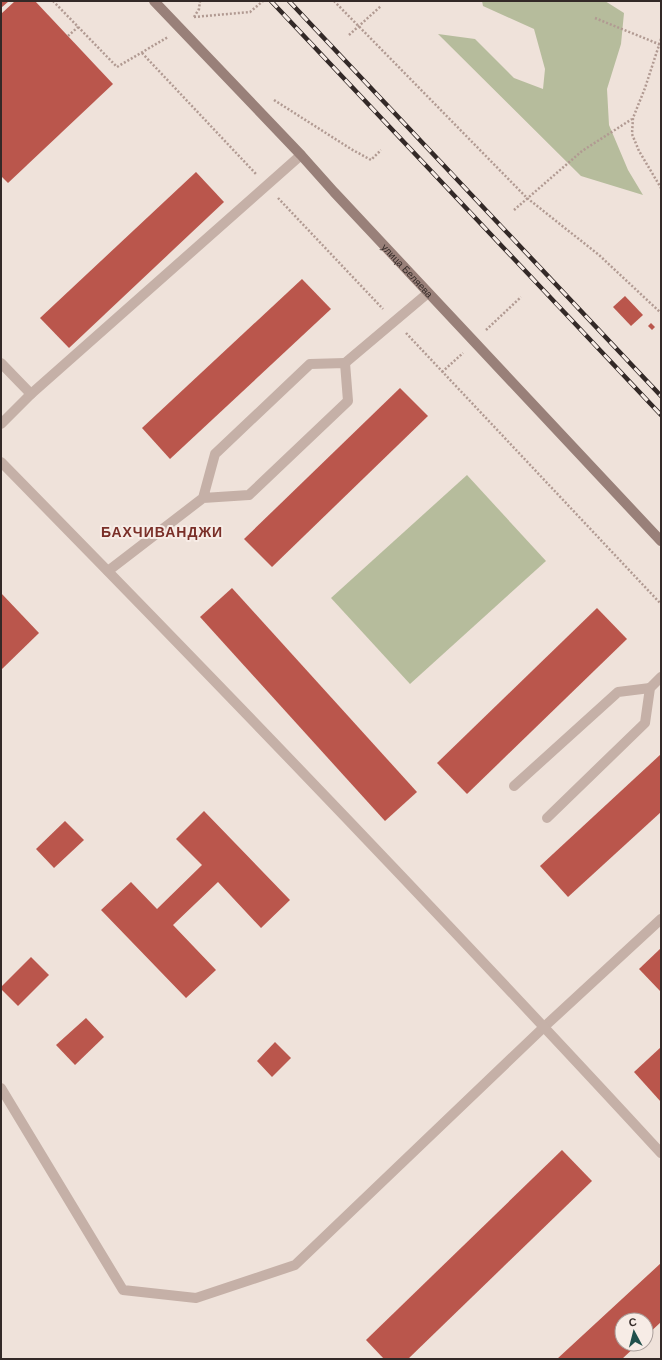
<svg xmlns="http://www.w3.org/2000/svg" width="662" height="1360" font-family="'DM Sans',sans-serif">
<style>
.green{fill:#b6bc9c}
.building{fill:#ba564c}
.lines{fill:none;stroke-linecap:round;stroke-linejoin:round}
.path{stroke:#b19a92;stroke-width:2.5;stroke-dasharray:2 2;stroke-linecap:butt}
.lane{stroke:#c5b0a7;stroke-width:10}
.street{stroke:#c5b0a7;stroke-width:10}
.secondary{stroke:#998079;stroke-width:10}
.rail-casing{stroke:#332927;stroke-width:4.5}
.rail{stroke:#f7ece6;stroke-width:3;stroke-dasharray:9;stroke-linecap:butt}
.labels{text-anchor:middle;stroke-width:4;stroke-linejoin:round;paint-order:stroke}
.street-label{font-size:10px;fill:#332927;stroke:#f7ece6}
.district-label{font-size:14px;font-weight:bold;letter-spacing:1px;fill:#7a2f28;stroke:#f7ece6}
</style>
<rect width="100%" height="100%" fill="#efe2da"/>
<g class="green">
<polygon points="482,1 605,1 624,13 621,44 607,89 609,125 628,170 643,195 581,176 438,34 475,39 514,78 543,89 545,69 534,29 483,6"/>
<polygon points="467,475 546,561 410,684 331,598"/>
</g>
<g class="building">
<polygon points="1,1 9,1 1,8"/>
<polygon points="15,1 35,1 113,84 8,183 1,176 1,14"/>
<polygon points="196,172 224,202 69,348 40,318"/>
<polygon points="302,279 331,309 170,459 142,428"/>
<polygon points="625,296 643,315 631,326 613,307"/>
<polygon points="651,323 655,327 652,330 648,326"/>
<polygon points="400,388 428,416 272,567 244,539"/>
<polygon points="232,588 417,792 385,821 200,617"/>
<polygon points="1,593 39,633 1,670"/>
<polygon points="597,608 627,639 467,794 437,763"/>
<polygon points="661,754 661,812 568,897 540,866"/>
<polygon points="204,811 290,900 261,928 218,882 173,925 216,970 186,998 101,910 131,882 157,909 202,865 176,839"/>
<polygon points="65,821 84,840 54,868 36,849"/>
<polygon points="661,948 661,992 639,969"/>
<polygon points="31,957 49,975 18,1006 1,989 1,987"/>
<polygon points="86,1018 104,1037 75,1065 56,1045"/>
<polygon points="275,1042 291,1058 272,1077 257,1061"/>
<polygon points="661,1047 661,1102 634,1072"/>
<polygon points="562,1150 592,1181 408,1359 384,1359 366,1340"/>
<polygon points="661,1263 661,1322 646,1336 646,1320 622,1320 622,1344 638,1344 622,1359 557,1359"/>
</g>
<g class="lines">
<g class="path">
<polyline points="53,1 117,67 168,37"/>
<polyline points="334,1 527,198 599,255 661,313"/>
<polyline points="194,17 250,12 263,1"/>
<polyline points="194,17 199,9 200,1"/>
<polyline points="595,18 661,45"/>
<polyline points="349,35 381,6"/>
<polyline points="68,36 78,27"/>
<polyline points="661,39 645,88 633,118 632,134 639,151 661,188"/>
<polyline points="142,53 256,174"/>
<polyline points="274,100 351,149 371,160 381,150"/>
<polyline points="278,198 383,309"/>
<polyline points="514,210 582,151 632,119"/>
<polyline points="486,330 521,297"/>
<polyline points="406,333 661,604"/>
<polyline points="442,372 463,353"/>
</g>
<g class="lane">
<polyline points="345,363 428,293"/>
<polyline points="108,571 203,498 215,454 310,364 345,363 348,401 249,495 203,498"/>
<polyline points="514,786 618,692 650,688"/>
<polyline points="547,818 645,723 650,688 661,677"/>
<polyline points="1,1088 123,1290 196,1298 295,1265 544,1027 661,919"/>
</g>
<g class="street">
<polyline points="1,363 31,394 1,424"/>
<polyline points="31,394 301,155"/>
<path d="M1 462C224 689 445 919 661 1153"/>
</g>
<path class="secondary" id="s1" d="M154 1 301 155 334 192 661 541"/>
<defs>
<g id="rail">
<polyline points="271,1 661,415"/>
<polyline points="289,1 661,396"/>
</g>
</defs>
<use href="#rail" class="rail-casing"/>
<use href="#rail" class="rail"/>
</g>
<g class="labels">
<g class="street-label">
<text dy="4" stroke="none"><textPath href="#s1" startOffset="370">улица Беляева</textPath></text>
</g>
<g class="district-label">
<text x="162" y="537">БАХЧИВАНДЖИ</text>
</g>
</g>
<rect width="662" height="1360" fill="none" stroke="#332927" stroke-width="4"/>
<g transform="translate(634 1332) rotate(353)"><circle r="19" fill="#f7ece6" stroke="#a99e9a"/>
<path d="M0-3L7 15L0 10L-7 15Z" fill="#21504c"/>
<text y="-6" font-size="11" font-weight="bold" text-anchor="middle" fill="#332927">С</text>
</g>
</svg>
